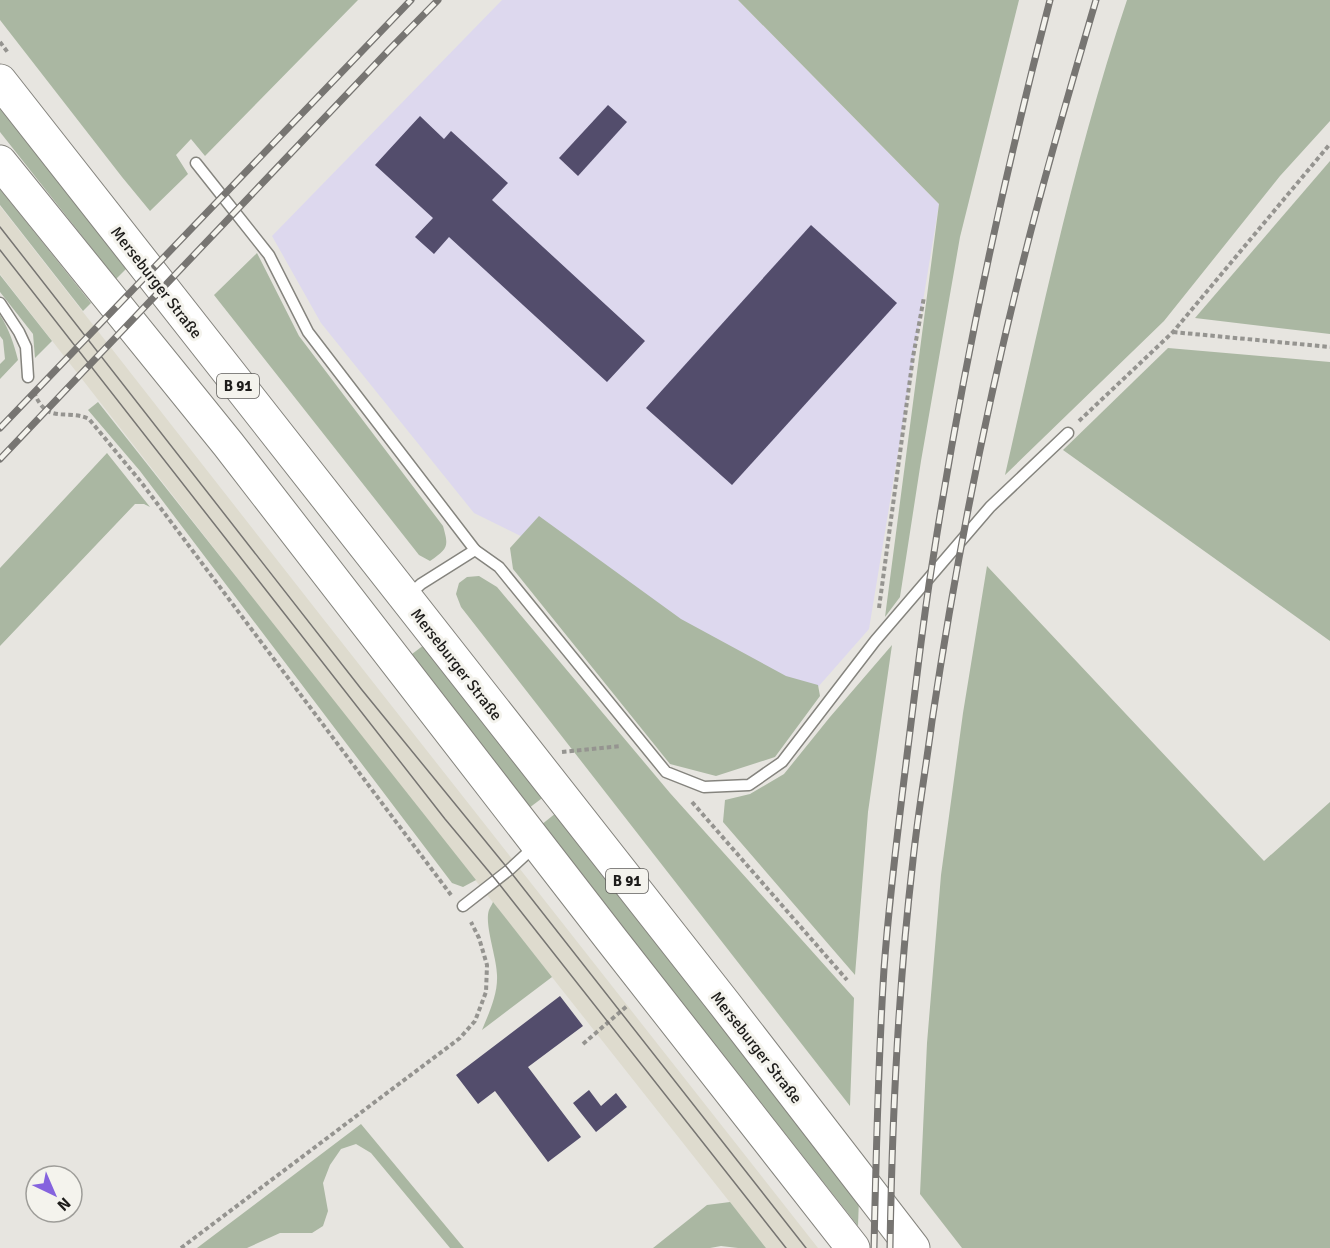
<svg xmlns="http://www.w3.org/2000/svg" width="1330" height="1248" font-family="Signika,sans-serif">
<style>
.commercial{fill:#ddd8ee}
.built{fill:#dedbce}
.green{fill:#aab7a2}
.building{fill:#534d6c}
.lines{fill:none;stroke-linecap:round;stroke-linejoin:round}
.lane-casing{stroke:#85847e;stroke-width:13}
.primary-casing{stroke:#85847e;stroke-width:35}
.path{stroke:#959490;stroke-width:4;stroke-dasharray:4.5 3;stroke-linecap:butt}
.lane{stroke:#fff;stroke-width:10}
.primary{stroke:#fff;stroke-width:33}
.tram{stroke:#777572;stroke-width:1.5}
.rail-casing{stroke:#777572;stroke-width:7}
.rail{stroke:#f4f3ed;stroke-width:4.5;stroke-dasharray:14;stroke-linecap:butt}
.labels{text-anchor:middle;stroke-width:6;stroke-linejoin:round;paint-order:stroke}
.shield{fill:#f4f3ed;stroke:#5e5c59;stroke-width:1.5}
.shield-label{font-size:15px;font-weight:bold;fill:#1d1c1a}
.street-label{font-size:16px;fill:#1d1c1a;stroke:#f4f3ed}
</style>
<rect width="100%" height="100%" fill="#e7e5e0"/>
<polygon class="commercial" points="502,0 738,0 939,204 869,629 811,695 539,545 474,513 321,323 272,236"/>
<polygon class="built" points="0,206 321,616 818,1248 766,1248 288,643 0,274"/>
<g class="green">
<polygon points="0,0 358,0 205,156 191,139 176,155 188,174 150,211 122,177 0,20"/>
<polygon points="738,0 1019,0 960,237 921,461 900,597 885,617 939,204"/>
<path d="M1127 0H1330V121L1280 176 1164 321 1005 475C1041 316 1075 155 1127 0Z"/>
<polygon points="0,95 133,262 116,279 0,132"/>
<polygon points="1330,161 1330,334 1195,318"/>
<polygon points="0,189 91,303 83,311 0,205"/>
<path d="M257 253 299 336 443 526C449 547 448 548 430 561L419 555 214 295Z"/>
<polygon points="0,275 52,341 35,358 33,334 0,292"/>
<path d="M0 315C9 329 14 344 18 360L0 379V364L5 359 3 340 0 336Z"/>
<polygon points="1168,348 1330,362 1330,641 1063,450"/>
<polygon points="98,402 476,880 463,887 452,883 140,471 88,410"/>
<polygon points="107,453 150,507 144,504 135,504 0,646 0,568"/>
<polygon points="539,516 681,619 786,676 818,685 820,696 775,757 716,776 670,764 513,569 510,548"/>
<polygon points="987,566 1264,861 1330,802 1330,1248 962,1248 920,1194 927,1043 941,875 963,713"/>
<polygon points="479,576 497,587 670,793 854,998 850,1106 461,607 456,594 459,583 467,577"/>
<polygon points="424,645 545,796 529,808 414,662 412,654"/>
<polygon points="892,645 868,812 855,975 723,822 725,800 750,794 784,774 830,717"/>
<polygon points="556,813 859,1198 858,1226 541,825"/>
<path d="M493 902 552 977 482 1030C489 1013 498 994 497 975 497 958 484 924 489 910 490 907 492 905 493 902Z"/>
<polygon points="361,1124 464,1248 450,1248 371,1153 356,1144 341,1149 330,1165 323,1183 328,1211 323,1226 312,1233 280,1233 247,1248 197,1248"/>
<polygon points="730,1202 766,1248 738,1248 721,1246 710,1248 653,1248 707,1205"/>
</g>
<g class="building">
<polygon points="608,105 627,122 578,176 559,158"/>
<polygon points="420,116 444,139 451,131 508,183 492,200 645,341 607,382 449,237 434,254 415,237 433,218 375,165"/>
<polygon points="811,225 897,303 732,485 646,408"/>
<polygon points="560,996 583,1026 528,1067 581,1137 548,1162 495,1091 478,1104 456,1075"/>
<polygon points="589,1090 601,1106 616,1093 627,1107 596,1132 573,1103"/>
</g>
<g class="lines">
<defs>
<g id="lane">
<polyline points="196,163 269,255 308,332 475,550 499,567 666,772 704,787 749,785 782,762 875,641 990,507 1068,433"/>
<polyline points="0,303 19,332 26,347 28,377"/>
<polyline points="408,596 421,584 475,550"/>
<polyline points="463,906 509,870 535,846"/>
</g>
<g id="primary">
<polyline points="0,81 724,1003 913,1248"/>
<polyline points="0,162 228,444 611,939 853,1248"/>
</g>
</defs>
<use href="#lane" class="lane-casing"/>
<use href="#primary" class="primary-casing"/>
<g class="path">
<polyline points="0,42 9,54"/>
<polyline points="1173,332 1330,347"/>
<path d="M34 392C47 426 67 408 89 419L141 482 451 895"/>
<polyline points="1079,421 1173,332 1330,144"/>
<polyline points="879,608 913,357 924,297"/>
<polyline points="562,752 621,746"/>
<polyline points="692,802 847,980"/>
<polyline points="583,1044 627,1006"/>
<polyline points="181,1248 460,1038 475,1021 486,992 487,965 479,938 471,922"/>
</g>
<use href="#lane" class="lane"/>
<use href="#primary" class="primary"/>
<g class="tram">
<polyline points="0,227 362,690 509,870 806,1248"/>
<polyline points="0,250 445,819 496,880 786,1248"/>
</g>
<defs>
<g id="rail">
<polyline points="0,428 411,0"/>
<polyline points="0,459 389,50 438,0"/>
<path d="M874 1248C876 1155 878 1062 884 969 890 887 901 805 911 723 918 668 924 613 933 559 962 371 1002 184 1050 0"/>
<path d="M890 1248C892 1118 898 989 913 860 918 813 926 767 932 721 956 561 987 402 1027 246 1048 163 1072 82 1096 0"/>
</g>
</defs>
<use href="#rail" class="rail-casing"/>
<use href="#rail" class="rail"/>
</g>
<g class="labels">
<g class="shield">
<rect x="217" y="374" width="42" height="24" rx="4.5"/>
<rect x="606" y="869" width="42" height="24" rx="4.5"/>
</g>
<g class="shield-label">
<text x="238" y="391">B 91</text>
<text x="627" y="886">B 91</text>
</g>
<g class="street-label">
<text transform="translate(157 282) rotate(52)" y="6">Merseburger Straße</text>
<text transform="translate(457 664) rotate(52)" y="6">Merseburger Straße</text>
<text transform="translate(757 1047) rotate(52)" y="6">Merseburger Straße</text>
</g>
</g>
<g transform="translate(54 1194) rotate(136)"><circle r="28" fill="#f4f3ed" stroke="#9e9d99" stroke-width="1.5"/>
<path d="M0-4.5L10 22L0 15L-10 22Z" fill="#8563de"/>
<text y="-9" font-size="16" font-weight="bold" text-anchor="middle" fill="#1d1c1a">N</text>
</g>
</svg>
